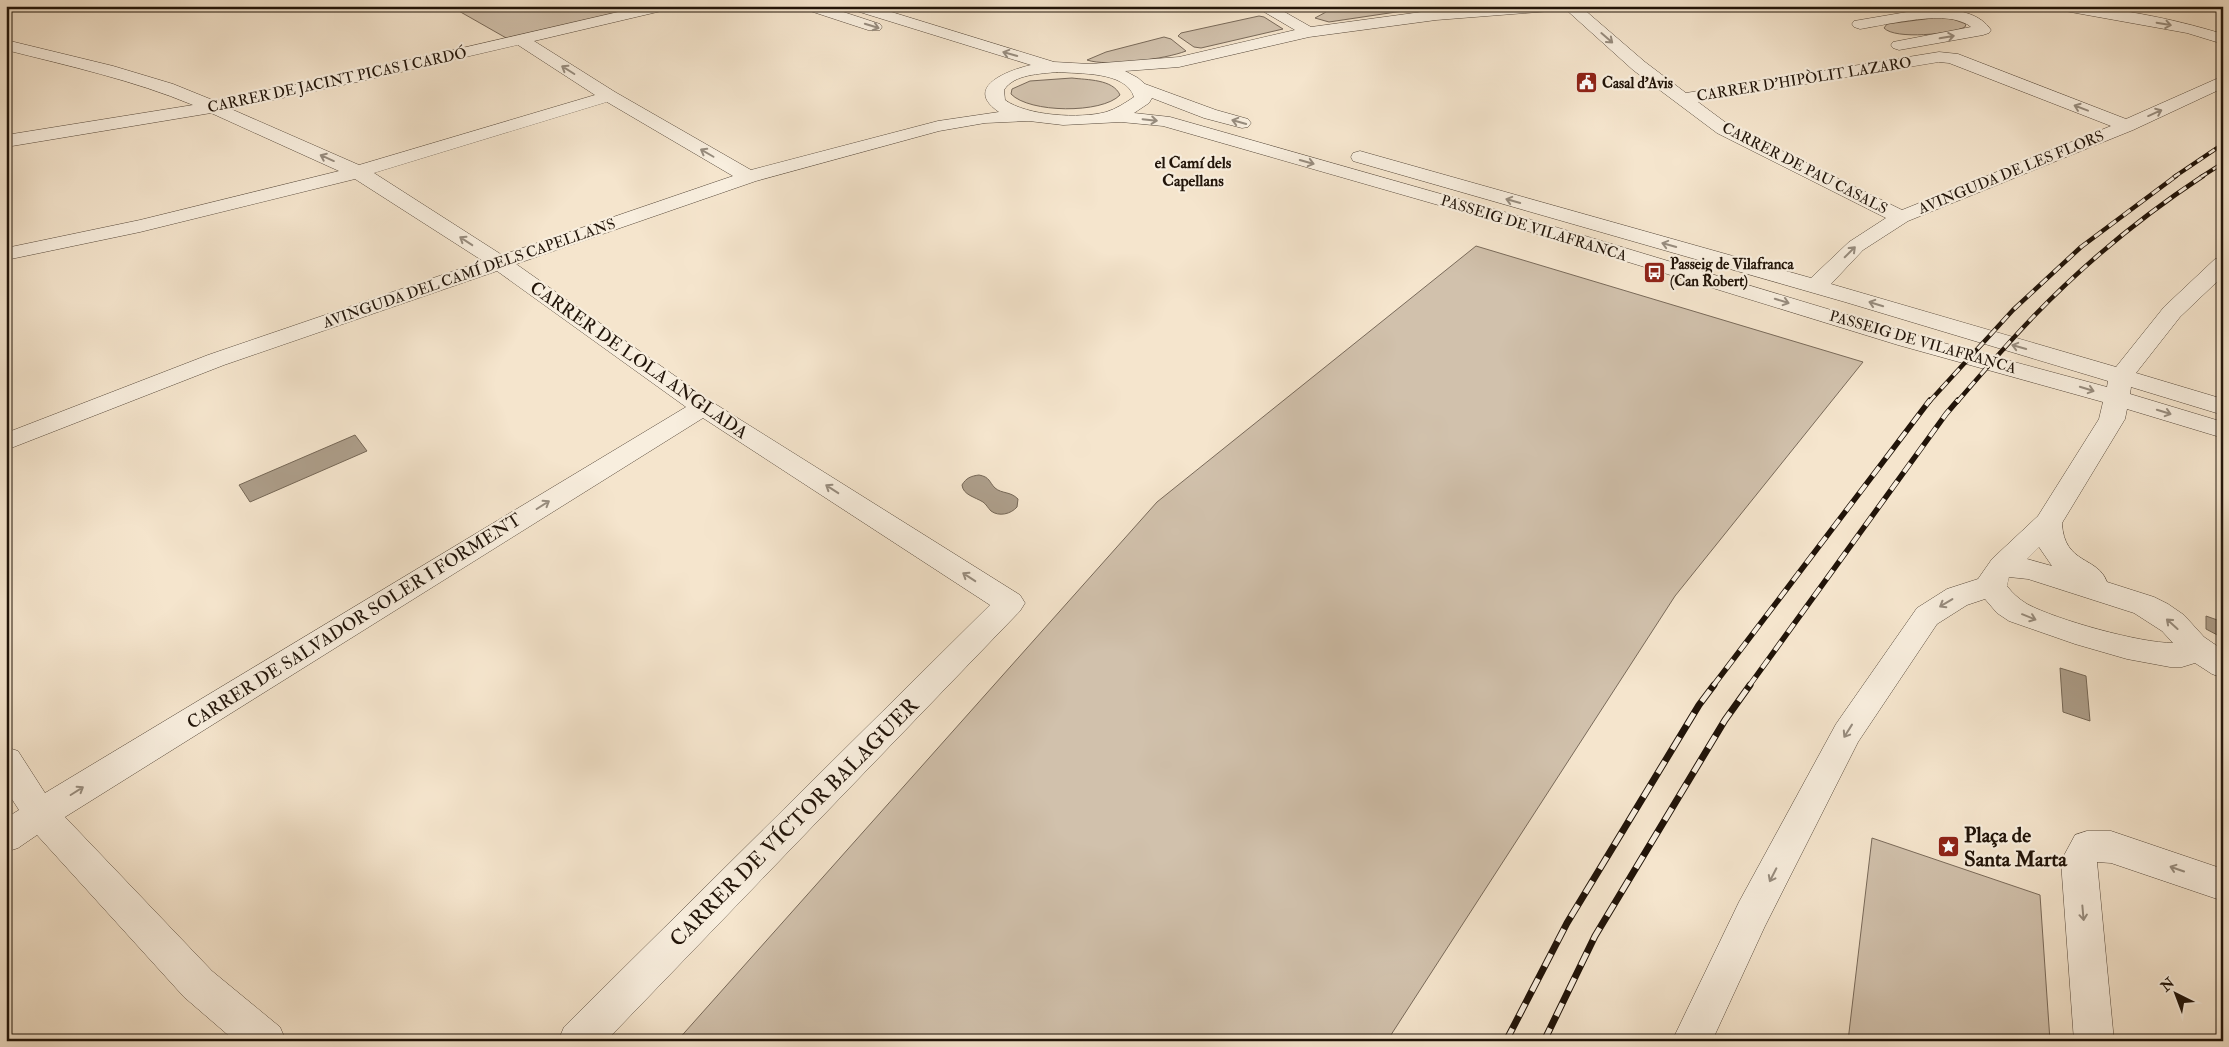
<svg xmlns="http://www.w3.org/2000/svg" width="2229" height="1047" font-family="'IM FELL Double Pica',serif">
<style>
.green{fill:#d1c1ac;stroke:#796a5a}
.water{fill:#ad9e8a;stroke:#756756}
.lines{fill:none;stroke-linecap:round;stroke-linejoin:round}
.minor-casing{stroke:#56483a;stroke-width:1}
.minor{fill:#f8eede;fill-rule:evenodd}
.rail-far3-casing{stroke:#211409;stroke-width:4}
.rail-far2-casing{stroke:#211409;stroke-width:4.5}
.rail-far1-casing{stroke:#211409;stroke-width:5.5}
.rail-casing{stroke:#211409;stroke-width:7}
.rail-far3{stroke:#f8eede;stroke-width:2.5;stroke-dasharray:7;stroke-linecap:butt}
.rail-far2{stroke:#f8eede;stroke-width:3;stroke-dasharray:9;stroke-linecap:butt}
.rail-far1{stroke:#f8eede;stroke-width:4;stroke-dasharray:11;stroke-linecap:butt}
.rail{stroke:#f8eede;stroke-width:5;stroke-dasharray:14;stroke-linecap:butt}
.oneway{stroke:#978c7e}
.labels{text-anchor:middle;stroke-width:4.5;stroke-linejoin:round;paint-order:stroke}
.far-street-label{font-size:15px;fill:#211409;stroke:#f8eede}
.far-poi-label{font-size:15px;font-weight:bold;fill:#211409;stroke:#f8eede;text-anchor:start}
.far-neighbourhood-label{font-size:16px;font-weight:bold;fill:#211409;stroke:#f8eede}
.street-label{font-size:18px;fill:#211409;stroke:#f8eede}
.near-street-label{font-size:21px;fill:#211409;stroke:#f8eede}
.near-poi-label{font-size:21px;font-weight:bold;fill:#211409;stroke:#f8eede;text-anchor:start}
</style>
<rect width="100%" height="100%" fill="#f5e5cd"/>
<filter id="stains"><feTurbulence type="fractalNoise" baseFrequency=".004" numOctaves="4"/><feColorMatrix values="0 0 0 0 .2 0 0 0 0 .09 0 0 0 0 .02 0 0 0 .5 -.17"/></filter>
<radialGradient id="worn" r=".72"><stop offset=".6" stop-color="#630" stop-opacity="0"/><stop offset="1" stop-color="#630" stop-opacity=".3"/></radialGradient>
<g class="green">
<polygon points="450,6 646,6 508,39"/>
<polygon points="1327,6 1421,6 1423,8 1329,22 1315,18 1326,12"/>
<polygon points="1259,16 1264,17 1283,29 1201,48 1194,47 1178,36 1181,33"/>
<path d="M1940 17 1950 18 1966 24 1965 27C1952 34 1895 40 1884 28L1887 24Z"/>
<path d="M1164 37 1171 39 1186 51C1166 59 1107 67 1087 60L1106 52Z"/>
<path d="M1072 78C1087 80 1113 79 1120 95 1102 114 1029 113 1011 94L1012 89 1030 81Z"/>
<polygon points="1476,246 1863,362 1675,596 1387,1041 677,1041 1157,502"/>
<polygon points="1872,838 2040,895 2050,1041 1848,1041"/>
</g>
<g class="water">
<polygon points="355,435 367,451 250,502 239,485"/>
<path d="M979 475C990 477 989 482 995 488 1002 494 1010 491 1018 499L1017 507C1011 514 999 517 991 511 988 508 986 504 983 502 975 497 963 495 962 485 966 478 971 476 979 475Z"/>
<polygon points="2206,616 2223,622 2223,638 2206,629"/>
<polygon points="2060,668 2086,676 2090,721 2063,712"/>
</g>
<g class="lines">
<defs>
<g id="minor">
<path d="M644 6H673L670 9 534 41 615 92 751 170 938 121 999 112C962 87 1009 70 1031 65L850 9 847 6H872L1054 62 1090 64 1179 57 1295 30 1254 6H1274L1311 27 1436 10 1488 6H1559L1556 9 1551 11 1436 20 1309 37 1179 67 1125 71 1138 78 1145 84 1216 110 1248 119 1251 123 1248 127 1242 128 1204 118 1152 98 1149 103 1134 113 1170 117 1522 217 1914 335 2107 387 2108 381 1845 302 1353 161 1351 157 1353 153 1360 151 1367 153 1811 278 1849 242 1886 218 1717 133 1633 70 1562 6H1580L1645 62 1686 93 1939 52 1958 54 2126 119 2223 76V88L2133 130 1908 221 1863 250 1831 284 2116 367 2164 307 2215 259 2223 258V276L2180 317 2136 373 2223 399V415L2131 387 2130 394 2223 422V438L2127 409 2125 419 2062 523C2064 565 2098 556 2107 582L2154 597 2168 604 2184 615 2204 637 2223 650V678L2212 674 2195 663 2182 667H2170L2127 659 2075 644 2009 621 1997 613 1985 599 1967 605 1937 624 1858 742 1765 926 1712 1041H1672L1739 902 1836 724 1917 608 1947 589 1978 579 1992 559 2038 516 2099 419 2103 402 1898 345 1508 225 1163 126 1121 122 1063 125 1029 121 985 123 939 131 756 181 516 264 712 402 1020 595 1025 603 1020 611 606 1041H558L564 1027 990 605 703 418 65 817 212 971 280 1027 286 1041H235L184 997 37 835 18 848 6 852V818L19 810 6 790V747L18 751 45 793 686 407 497 271 224 365 6 450V433L208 355 483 261 355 179 140 232 6 260V248L140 220 339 171 211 113 6 147V135L193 105C133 80 69 66 6 50V40L113 66 173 84 215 101 371 69ZM518 45 595 95 359 165 231 109 371 79ZM1939 62 1949 63 2111 126 1902 210 1729 125 1698 102ZM1057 72C1079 74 1126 71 1134 97 1125 103 1116 109 1106 112 1080 119 1027 116 1005 100L1004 90C1014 74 1040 74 1057 72ZM607 102 733 176 502 255 374 173ZM2039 547 2052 566 2027 559ZM2009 577 2028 579 2134 613 2162 631 2173 643C2140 643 2057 620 2027 604 2019 599 2012 593 2007 586Z"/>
<polygon points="801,6 825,6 880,24 882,27 880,30 868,30 804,9"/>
<path d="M2057 6C2113 6 2170 18 2223 34V44L2187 33 2065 11 2060 9Z"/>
<path d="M1944 9C1962 11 1980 14 1991 30L1989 33 1983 35 1899 50 1893 48 1891 45 1893 42 1971 27C1950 8 1886 25 1860 29L1854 27 1852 24 1854 21 1907 12Z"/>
<polygon points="2087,831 2111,831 2223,869 2223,901 2111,863 2097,862 2114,1041 2074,1041 2061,861 2075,835"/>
</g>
</defs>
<use href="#minor" class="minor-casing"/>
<use href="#minor" class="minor"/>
<defs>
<g id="rail-far3">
<polyline points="2174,177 2223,144"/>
<polyline points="2201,177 2223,163"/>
</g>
<g id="rail-far2">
<polyline points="1929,402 2013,310 2081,247 2176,176"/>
<path d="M1957 402C1982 373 2007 344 2033 317 2084 264 2142 216 2203 176"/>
</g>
<g id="rail-far1">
<polyline points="1713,686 1930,400"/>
<polyline points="1749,686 1946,414 1958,400"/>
</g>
<g id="rail">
<polyline points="1506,1041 1567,923 1699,705 1714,685"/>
<polyline points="1544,1041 1595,936 1725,720 1750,685"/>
</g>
</defs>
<use href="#rail-far3" class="rail-far3-casing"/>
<use href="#rail-far2" class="rail-far2-casing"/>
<use href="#rail-far1" class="rail-far1-casing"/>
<use href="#rail" class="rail-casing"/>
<use href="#rail-far3" class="rail-far3"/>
<use href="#rail-far2" class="rail-far2"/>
<use href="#rail-far1" class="rail-far1"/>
<use href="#rail" class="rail"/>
</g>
<defs><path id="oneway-shaft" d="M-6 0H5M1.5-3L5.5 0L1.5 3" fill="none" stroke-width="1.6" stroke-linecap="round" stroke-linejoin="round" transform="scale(1.25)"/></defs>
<g class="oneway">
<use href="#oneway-shaft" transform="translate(2164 24) rotate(10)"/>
<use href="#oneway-shaft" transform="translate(872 26) rotate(17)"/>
<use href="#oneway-shaft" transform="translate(1947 37) rotate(-10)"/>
<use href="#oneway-shaft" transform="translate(1607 38) rotate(41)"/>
<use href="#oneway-shaft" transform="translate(1010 54) rotate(-164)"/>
<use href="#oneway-shaft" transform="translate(568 70) rotate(-148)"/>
<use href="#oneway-shaft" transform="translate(2081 108) rotate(-159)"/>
<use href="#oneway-shaft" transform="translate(2155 113) rotate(-24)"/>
<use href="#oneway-shaft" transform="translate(1150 120) rotate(6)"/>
<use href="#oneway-shaft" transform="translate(1239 122) rotate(-164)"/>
<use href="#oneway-shaft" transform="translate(707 153) rotate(-150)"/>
<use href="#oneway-shaft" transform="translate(327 158) rotate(-156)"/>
<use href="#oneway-shaft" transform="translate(1307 162) rotate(16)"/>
<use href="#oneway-shaft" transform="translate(1513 201) rotate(-164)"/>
<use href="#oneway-shaft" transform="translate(466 241) rotate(-147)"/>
<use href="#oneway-shaft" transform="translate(1669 245) rotate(-164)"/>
<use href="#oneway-shaft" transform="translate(1850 252) rotate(-45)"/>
<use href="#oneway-shaft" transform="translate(1782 301) rotate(17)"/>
<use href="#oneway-shaft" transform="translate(1876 304) rotate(-163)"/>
<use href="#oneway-shaft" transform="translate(2019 347) rotate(-164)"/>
<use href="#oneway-shaft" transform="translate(2087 389) rotate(17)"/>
<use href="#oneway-shaft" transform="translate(2164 412) rotate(17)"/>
<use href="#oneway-shaft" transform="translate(832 489) rotate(-147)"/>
<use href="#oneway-shaft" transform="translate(543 505) rotate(-32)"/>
<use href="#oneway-shaft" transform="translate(969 577) rotate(-147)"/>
<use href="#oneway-shaft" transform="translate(1946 603) rotate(149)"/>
<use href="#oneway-shaft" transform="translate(2029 617) rotate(22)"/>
<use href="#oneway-shaft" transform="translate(2172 624) rotate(-138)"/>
<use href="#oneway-shaft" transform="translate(1848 731) rotate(122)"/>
<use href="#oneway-shaft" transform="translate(77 791) rotate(-32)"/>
<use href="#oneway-shaft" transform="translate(2177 869) rotate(-161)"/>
<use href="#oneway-shaft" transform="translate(1773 875) rotate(117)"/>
<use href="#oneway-shaft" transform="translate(2083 913) rotate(85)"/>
</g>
<defs>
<symbol id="civic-square" viewBox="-11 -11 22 22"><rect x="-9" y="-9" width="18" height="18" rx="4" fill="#8f2418" stroke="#f8eede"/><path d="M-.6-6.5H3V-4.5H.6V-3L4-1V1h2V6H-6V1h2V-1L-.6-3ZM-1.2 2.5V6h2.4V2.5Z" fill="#fff"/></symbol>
<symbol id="bus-square" viewBox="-11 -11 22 22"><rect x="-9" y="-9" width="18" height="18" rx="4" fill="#8f2418" stroke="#f8eede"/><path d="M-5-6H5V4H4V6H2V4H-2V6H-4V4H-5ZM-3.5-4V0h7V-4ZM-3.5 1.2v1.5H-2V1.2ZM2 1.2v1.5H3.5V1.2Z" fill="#fff"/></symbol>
<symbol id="sight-square" viewBox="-11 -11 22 22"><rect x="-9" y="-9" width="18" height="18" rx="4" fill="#8f2418" stroke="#f8eede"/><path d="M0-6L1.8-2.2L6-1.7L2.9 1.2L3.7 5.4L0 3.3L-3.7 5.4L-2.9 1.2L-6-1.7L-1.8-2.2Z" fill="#fff"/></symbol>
</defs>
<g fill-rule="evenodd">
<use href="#civic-square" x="1574" y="70" width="25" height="25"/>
<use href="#bus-square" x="1642" y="260" width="25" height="25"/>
<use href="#sight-square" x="1936" y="834" width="25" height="25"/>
</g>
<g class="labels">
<g class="far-street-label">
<text transform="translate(1804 79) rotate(-9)" y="5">CARRER D'HIPÒLIT LAZARO</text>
<text transform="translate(337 80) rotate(-12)" y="5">CARRER DE JACINT PICAS I CARDÓ</text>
<text transform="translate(1805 168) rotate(27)" y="5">CARRER DE PAU CASALS</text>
<text transform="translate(2011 172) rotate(-22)" y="5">AVINGUDA DE LES FLORS</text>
<text transform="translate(1534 228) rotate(17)" y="5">PASSEIG DE VILAFRANCA</text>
<text transform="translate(469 273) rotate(-19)" y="5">AVINGUDA DEL CAMÍ DELS CAPELLANS</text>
<text transform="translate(1923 342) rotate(16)" y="5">PASSEIG DE VILAFRANCA</text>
</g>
<g class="far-poi-label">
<text x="1602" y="88">Casal d'Avis</text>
<text x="1670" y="269">Passeig de Vilafranca<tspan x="1670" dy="17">(Can Robert)</tspan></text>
</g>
<g class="far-neighbourhood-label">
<text x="1193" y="168">el Camí dels<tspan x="1193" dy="18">Capellans</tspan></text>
</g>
<g class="street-label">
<text transform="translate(639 360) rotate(35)" y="6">CARRER DE LOLA ANGLADA</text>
<text transform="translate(354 621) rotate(-32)" y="6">CARRER DE SALVADOR SOLER I FORMENT</text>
</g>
<g class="near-street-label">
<text transform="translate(794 822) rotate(-45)" y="7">CARRER DE VÍCTOR BALAGUER</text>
</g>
<g class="near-poi-label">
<text x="1964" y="842">Plaça de<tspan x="1964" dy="24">Santa Marta</tspan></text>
</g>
</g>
<rect width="2229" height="1047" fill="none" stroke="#f5e5cd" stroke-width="25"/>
<rect x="8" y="8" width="2214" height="1032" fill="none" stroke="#211409" stroke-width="2.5"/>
<rect x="12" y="12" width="2204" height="1022" fill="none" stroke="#211409"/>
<g transform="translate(2176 994) rotate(318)" stroke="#f8eede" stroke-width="4" paint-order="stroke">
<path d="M0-4L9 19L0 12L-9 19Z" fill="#211409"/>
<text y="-8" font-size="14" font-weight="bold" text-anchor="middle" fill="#211409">N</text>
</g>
<rect width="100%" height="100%" filter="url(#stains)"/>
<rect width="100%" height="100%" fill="url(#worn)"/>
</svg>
